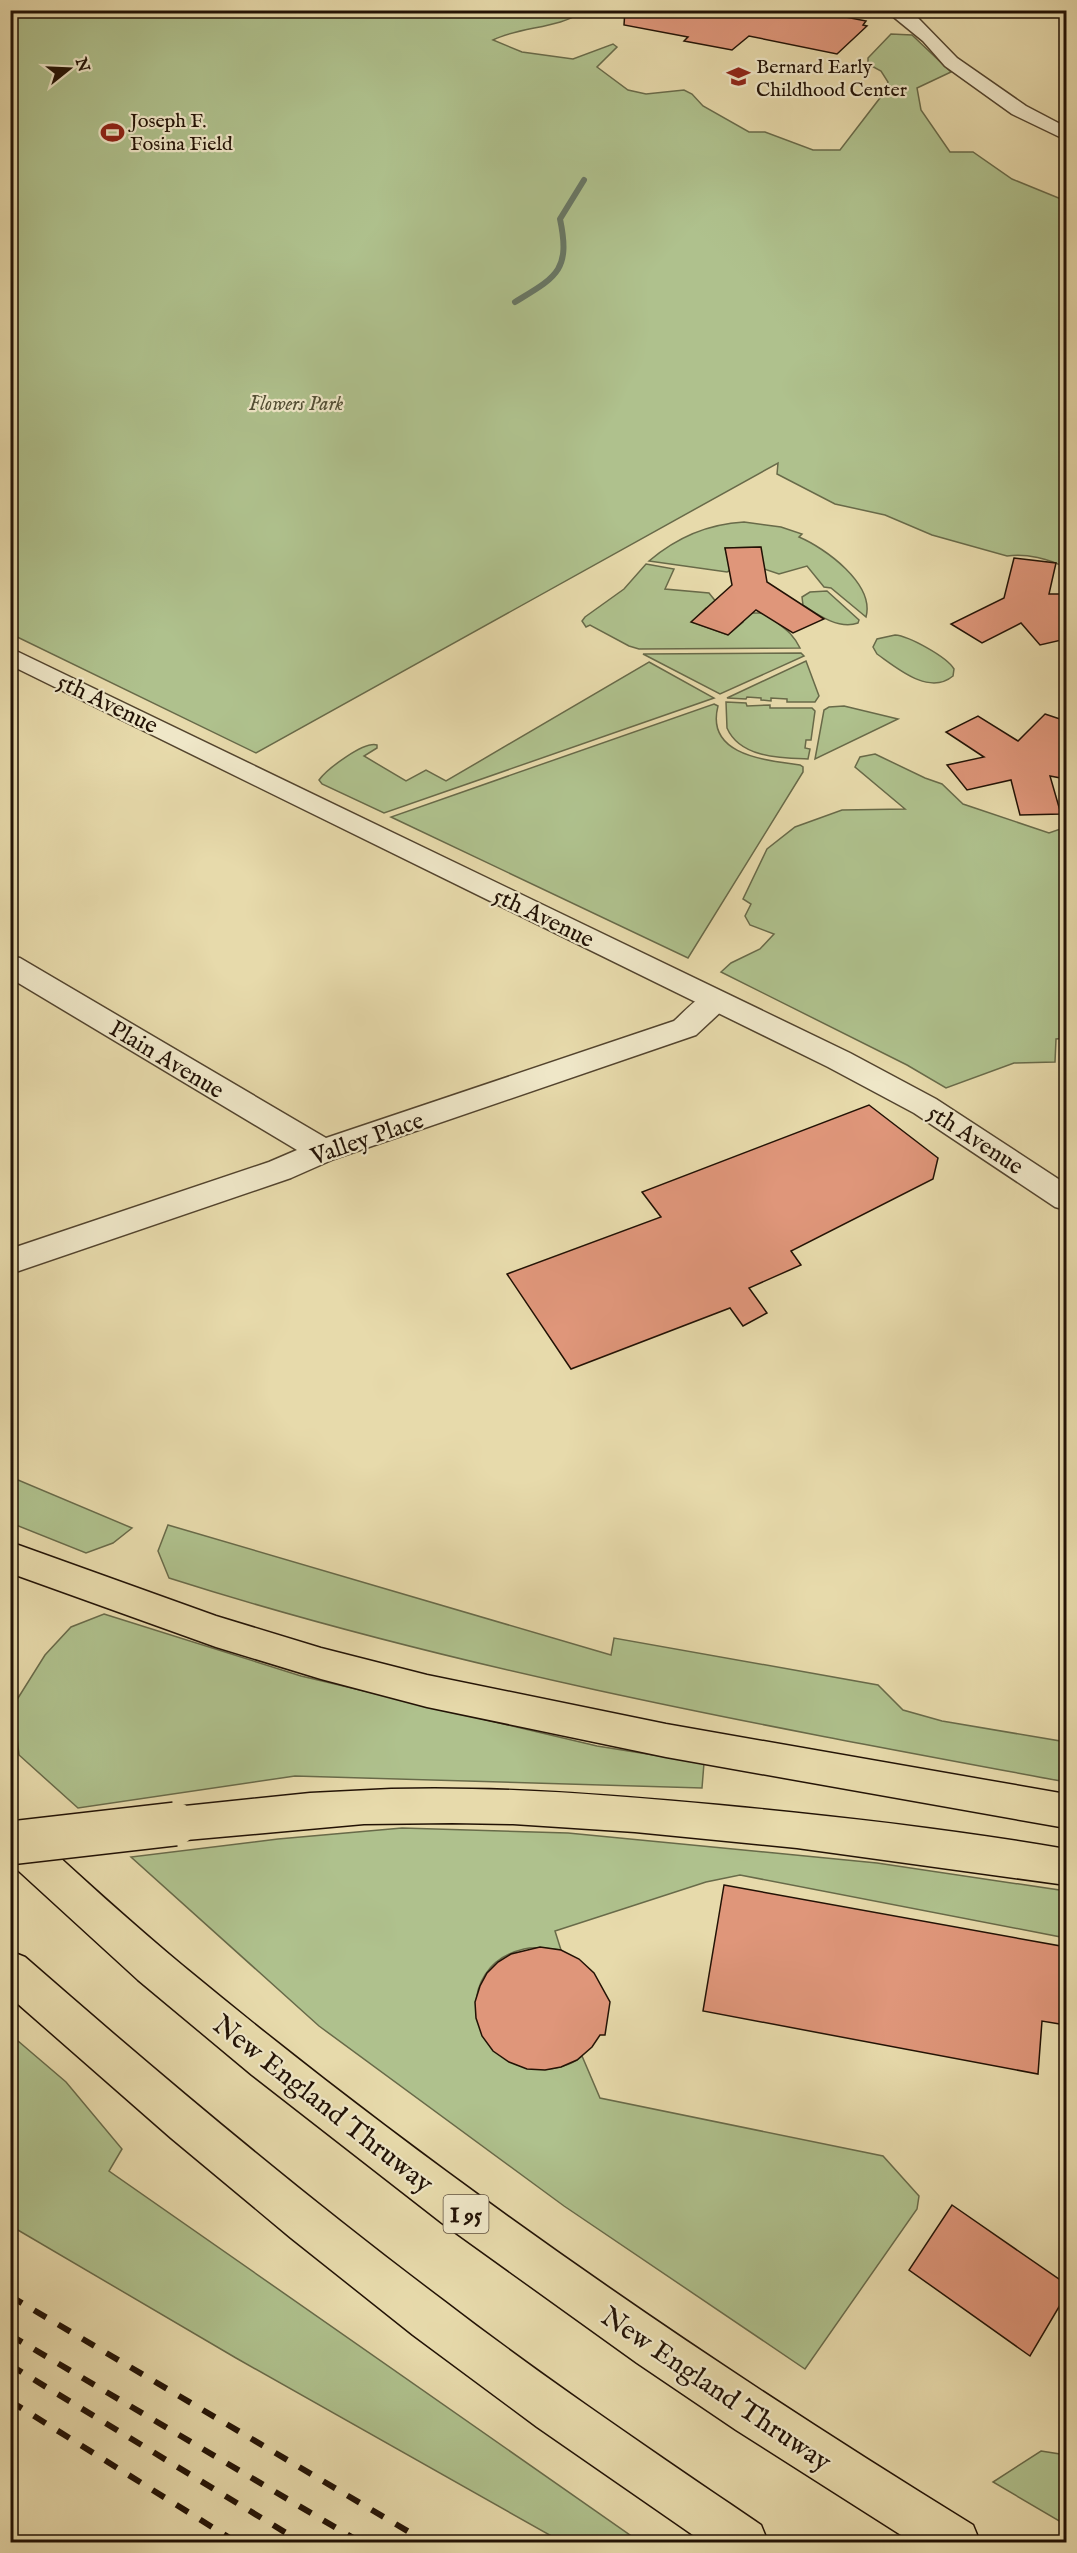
<svg xmlns="http://www.w3.org/2000/svg" width="1077" height="2553" font-family="'IM FELL English',serif">
<style>
.green{fill:#afc18d;stroke:#686a49;stroke-width:1.5}
.lines{fill:none;stroke-linecap:round;stroke-linejoin:round}
.stream{stroke:#687765;stroke-width:6}
.building{fill:#df967a;stroke:#221205;stroke-width:1.5}
.minor-casing{stroke:#53442e;stroke-width:3}
.tertiary-casing{stroke:#53442e;stroke-width:3}
.motorway-casing{stroke:#221205;stroke-width:3}
.minor{fill:#efe7c8;fill-rule:evenodd}
.tertiary{fill:#efe7c8;fill-rule:evenodd}
.motorway{fill:#e7daab;fill-rule:evenodd}
.rail{stroke:#221205;stroke-width:6;stroke-dasharray:14 14;stroke-linecap:butt}
.motorway-bridge-casing{stroke:#221205;stroke-width:46;stroke-linecap:butt}
.motorway-bridge{stroke:#e7daab;stroke-width:43}
.labels{text-anchor:middle;stroke-width:4.5;stroke-linejoin:round;paint-order:stroke}
.far-poi-label{font-size:20px;fill:#221205;stroke:#efe7c8;text-anchor:start}
.far-park-label{font-size:20px;font-style:italic;fill:#534f35;stroke:#efe7c8}
.shield{fill:#efe7c8;stroke:#605240;stroke-width:1.5}
.shield-label{font-size:22px;font-weight:bold;fill:#221205}
.street-label{font-size:24px;fill:#221205;stroke:#efe7c8}
.near-street-label{font-size:28px;fill:#221205;stroke:#efe7c8}
</style>
<rect width="100%" height="100%" fill="#e7daab"/>
<filter id="stains"><feTurbulence type="fractalNoise" baseFrequency=".00333" numOctaves="4"/><feColorMatrix values="0 0 0 0 .2 0 0 0 0 .09 0 0 0 0 .02 0 0 0 .5 -.17"/></filter>
<radialGradient id="worn" r=".72"><stop offset=".6" stop-color="#630" stop-opacity="0"/><stop offset="1" stop-color="#630" stop-opacity=".3"/></radialGradient>
<g class="green">
<path d="M11 11H584C558 29 521 26 493 40L522 52 573 59 613 44 617 47 597 67 628 90 646 94 684 90 692 94 703 106 749 132H765L813 150H840L883 94 888 82 881 71 868 64V58L891 34 912 35 951 72 917 88 921 110 950 152H973L1012 179 1066 201V568C1050 559 1026 553 1007 556L932 535 885 515 835 504 777 474 778 463 256 753 11 634Z"/>
<path d="M744 522 781 527 802 534 799 537C825 548 875 584 866 617L831 588 824 587 807 566 779 574 764 569 760 547 725 548 731 570 727 572 649 561C676 538 708 524 744 522Z"/>
<path d="M646 564 674 569 665 589 709 593 717 603 710 609 706 608 692 622 728 635 743 622 746 613H766C781 628 790 628 800 648L639 649 629 646 590 625 586 627 582 621 585 617 624 589Z"/>
<path d="M827 591 859 620 858 623C839 630 818 615 803 605L802 597 810 592Z"/>
<path d="M895 635C909 636 947 657 954 669L953 676C929 696 897 668 877 654L873 647 877 639Z"/>
<polygon points="801,653 804,656 720,694 643,654"/>
<polygon points="806,661 819,696 815,702 787,702 787,699 771,698 771,701 761,700 761,698 747,697 746,699 727,698"/>
<path d="M649 662 714 698 384 813 322 784 319 780C327 769 364 741 377 745V748L364 756 406 781 426 770 446 781Z"/>
<path d="M726 702 746 703 747 706 770 705V708H812L815 711 811 740H806L805 748 810 749 808 759C781 758 740 758 727 728Z"/>
<path d="M714 704 718 706C705 756 767 760 800 765L803 767V772L688 958 391 817Z"/>
<polygon points="844,706 898,719 815,759 824,710 829,707"/>
<polygon points="875,754 925,778 942,784 963,804 1049,833 1066,827 1066,1038 1056,1039 1055,1062 1014,1063 946,1088 907,1065 721,972 731,963 760,949 774,934 750,925 745,916 751,904 743,899 767,849 795,827 842,810 905,809 855,767 860,757"/>
<polygon points="10,1477 11,1477 132,1528 113,1543 86,1553 11,1523"/>
<path d="M168 1525 611 1655 614 1638 878 1685 903 1710 942 1721 1066 1742V1782C765 1726 461 1671 169 1578L158 1551Z"/>
<polygon points="104,1614 301,1676 597,1746 704,1763 702,1788 295,1776 78,1808 19,1755 13,1706 45,1655 71,1627"/>
<path d="M402 1828 568 1833 877 1863 1066 1891V1938L740 1875 706 1882 555 1931 561 1950C549 1949 537 1946 524 1949 451 1966 466 2065 539 2069 553 2070 571 2066 582 2056L600 2098 883 2156 919 2196 917 2209 805 2369 564 2206 319 2026 131 1857 278 1839Z"/>
<polygon points="11,2035 66,2082 122,2149 109,2171 640,2542 562,2542 236,2358 11,2226"/>
<polygon points="1041,2451 1066,2455 1066,2525 993,2482"/>
</g>
<g class="lines">
<path class="stream" d="M515 302C556 277 571 271 560 219L584 180"/>
</g>
<g class="building">
<polygon points="625,10 796,10 818,14 820,12 866,21 863,25 867,26 837,54 749,36 732,50 684,41 688,37 624,25"/>
<polygon points="761,547 767,582 824,619 793,633 756,610 728,635 691,622 732,585 725,548"/>
<polygon points="1014,558 1056,563 1049,594 1066,594 1066,639 1040,645 1021,623 982,643 951,624 1004,598"/>
<polygon points="1045,714 1066,721 1066,779 1050,776 1061,814 1020,815 1011,780 967,790 947,765 984,757 946,732 978,716 1018,741"/>
<polygon points="869,1105 938,1158 933,1179 791,1251 801,1265 749,1288 767,1313 743,1326 730,1308 571,1369 507,1274 661,1217 642,1192"/>
<polygon points="724,1885 1066,1947 1066,2025 1042,2021 1038,2074 703,2011"/>
<polygon points="540,1947 561,1950 579,1959 594,1973 610,2002 605,2035 600,2035 592,2047 577,2060 561,2067 545,2070 527,2069 509,2062 493,2051 482,2036 476,2018 475,2002 480,1986 487,1973 498,1962 511,1954"/>
<polygon points="952,2205 1066,2284 1066,2295 1030,2356 909,2270"/>
</g>
<g class="lines">
<defs>
<g id="minor">
<polygon points="885,10 906,10 918,18 957,58 1026,106 1066,127 1066,140 1012,114 945,66 923,41"/>
<path d="M10 956 20 958 326 1138 674 1021C690 1007 703 988 725 994L730 1001 725 1008 696 1035 334 1159 291 1178 10 1274V1249L269 1162 297 1150 10 978Z"/>
</g>
<polygon id="tertiary" points="10,648 850,1053 936,1099 1066,1184 1066,1210 1055,1207 914,1113 828,1067 10,665"/>
<g id="motorway">
<polygon points="10,1542 216,1616 321,1648 427,1675 666,1724 1066,1794 1066,1828 666,1757 427,1707 321,1679 216,1647 10,1573"/>
<path d="M391 1789C500 1786 610 1795 719 1805 835 1816 952 1829 1066 1849V1885L797 1848 635 1832 513 1824 452 1823 364 1824 175 1841 161 1836 155 1824 161 1812 175 1807 310 1793Z"/>
<path d="M10 1820 24 1825C78 1874 132 1924 188 1970 436 2175 700 2357 973 2525L980 2542H912L736 2430 637 2363 442 2223 252 2075 138 1980 10 1863Z"/>
<path d="M10 1951 25 1957C161 2076 299 2192 444 2301 547 2380 654 2452 761 2525L768 2542H703L537 2427 413 2335 291 2238 171 2138 10 1997Z"/>
</g>
</defs>
<use href="#minor" class="minor-casing"/>
<use href="#tertiary" class="tertiary-casing"/>
<use href="#motorway" class="motorway-casing"/>
<use href="#minor" class="minor"/>
<use href="#tertiary" class="tertiary"/>
<use href="#motorway" class="motorway"/>
<g class="rail">
<polyline points="10,2296 426,2542"/>
<polyline points="10,2335 360,2542"/>
<polyline points="10,2365 301,2542"/>
<polyline points="10,2401 236,2542"/>
</g>
<defs>
<polyline id="motorway-bridge" points="10,1843 175,1824"/>
</defs>
<use href="#motorway-bridge" class="motorway-bridge-casing"/>
<use href="#motorway-bridge" class="motorway-bridge"/>
</g>
<defs>
<symbol id="school-bare" viewBox="-9 -9 18 18"><path d="M0-5L7-2L0 1L-7-2ZM-4 1L0 2.5L4 1V4Q0 6-4 4Z" fill="#8f2418" stroke="#efe7c8" stroke-width="2.5" paint-order="stroke"/></symbol>
<symbol id="stadium-bare" viewBox="-9 -9 18 18"><path d="M0-5a6.5 5 0 1 0 0 10a6.5 5 0 1 0 0-10ZM-3.5-1.8h7v3.6h-7Z" fill="#8f2418" stroke="#efe7c8" stroke-width="2.5" paint-order="stroke"/></symbol>
</defs>
<g fill-rule="evenodd">
<use href="#school-bare" x="722" y="60" width="33" height="33"/>
<use href="#stadium-bare" x="96" y="116" width="33" height="33"/>
</g>
<g class="labels">
<g class="far-poi-label">
<text x="756" y="73">Bernard Early<tspan x="756" dy="23">Childhood Center</tspan></text>
<text x="130" y="127">Joseph F.<tspan x="130" dy="23">Fosina Field</tspan></text>
</g>
<g class="far-park-label">
<text x="296" y="410">Flowers Park</text>
</g>
<rect class="shield" x="443.5" y="2195" width="45" height="38" rx="4.5"/>
<g class="shield-label">
<text x="466" y="2222">I 95</text>
</g>
<g class="street-label">
<text transform="translate(108 703) rotate(26)" y="8">5th Avenue</text>
<text transform="translate(544 917) rotate(26)" y="8">5th Avenue</text>
<text transform="translate(167 1059) rotate(31)" y="8">Plain Avenue</text>
<text transform="translate(367 1138) rotate(-19)" y="8">Valley Place</text>
<text transform="translate(976 1139) rotate(33)" y="8">5th Avenue</text>
</g>
<g class="near-street-label">
<text transform="translate(324 2103) rotate(38)" y="10">New England Thruway</text>
<text transform="translate(717 2388) rotate(34)" y="10">New England Thruway</text>
</g>
</g>
<rect width="1077" height="2553" fill="none" stroke="#e7daab" stroke-width="36"/>
<rect x="12" y="12" width="1053" height="2529" fill="none" stroke="#221205" stroke-width="3"/>
<rect x="18" y="18" width="1041" height="2517" fill="none" stroke="#221205" stroke-width="1.5"/>
<g transform="translate(69 69) rotate(72)" stroke="#efe7c8" stroke-width="4.5" paint-order="stroke">
<path d="M0-4.5L10 22L0 15L-10 22Z" fill="#221205"/>
<text y="-9" font-size="16" font-weight="bold" text-anchor="middle" fill="#221205">N</text>
</g>
<rect width="100%" height="100%" filter="url(#stains)"/>
<rect width="100%" height="100%" fill="url(#worn)"/>
</svg>
